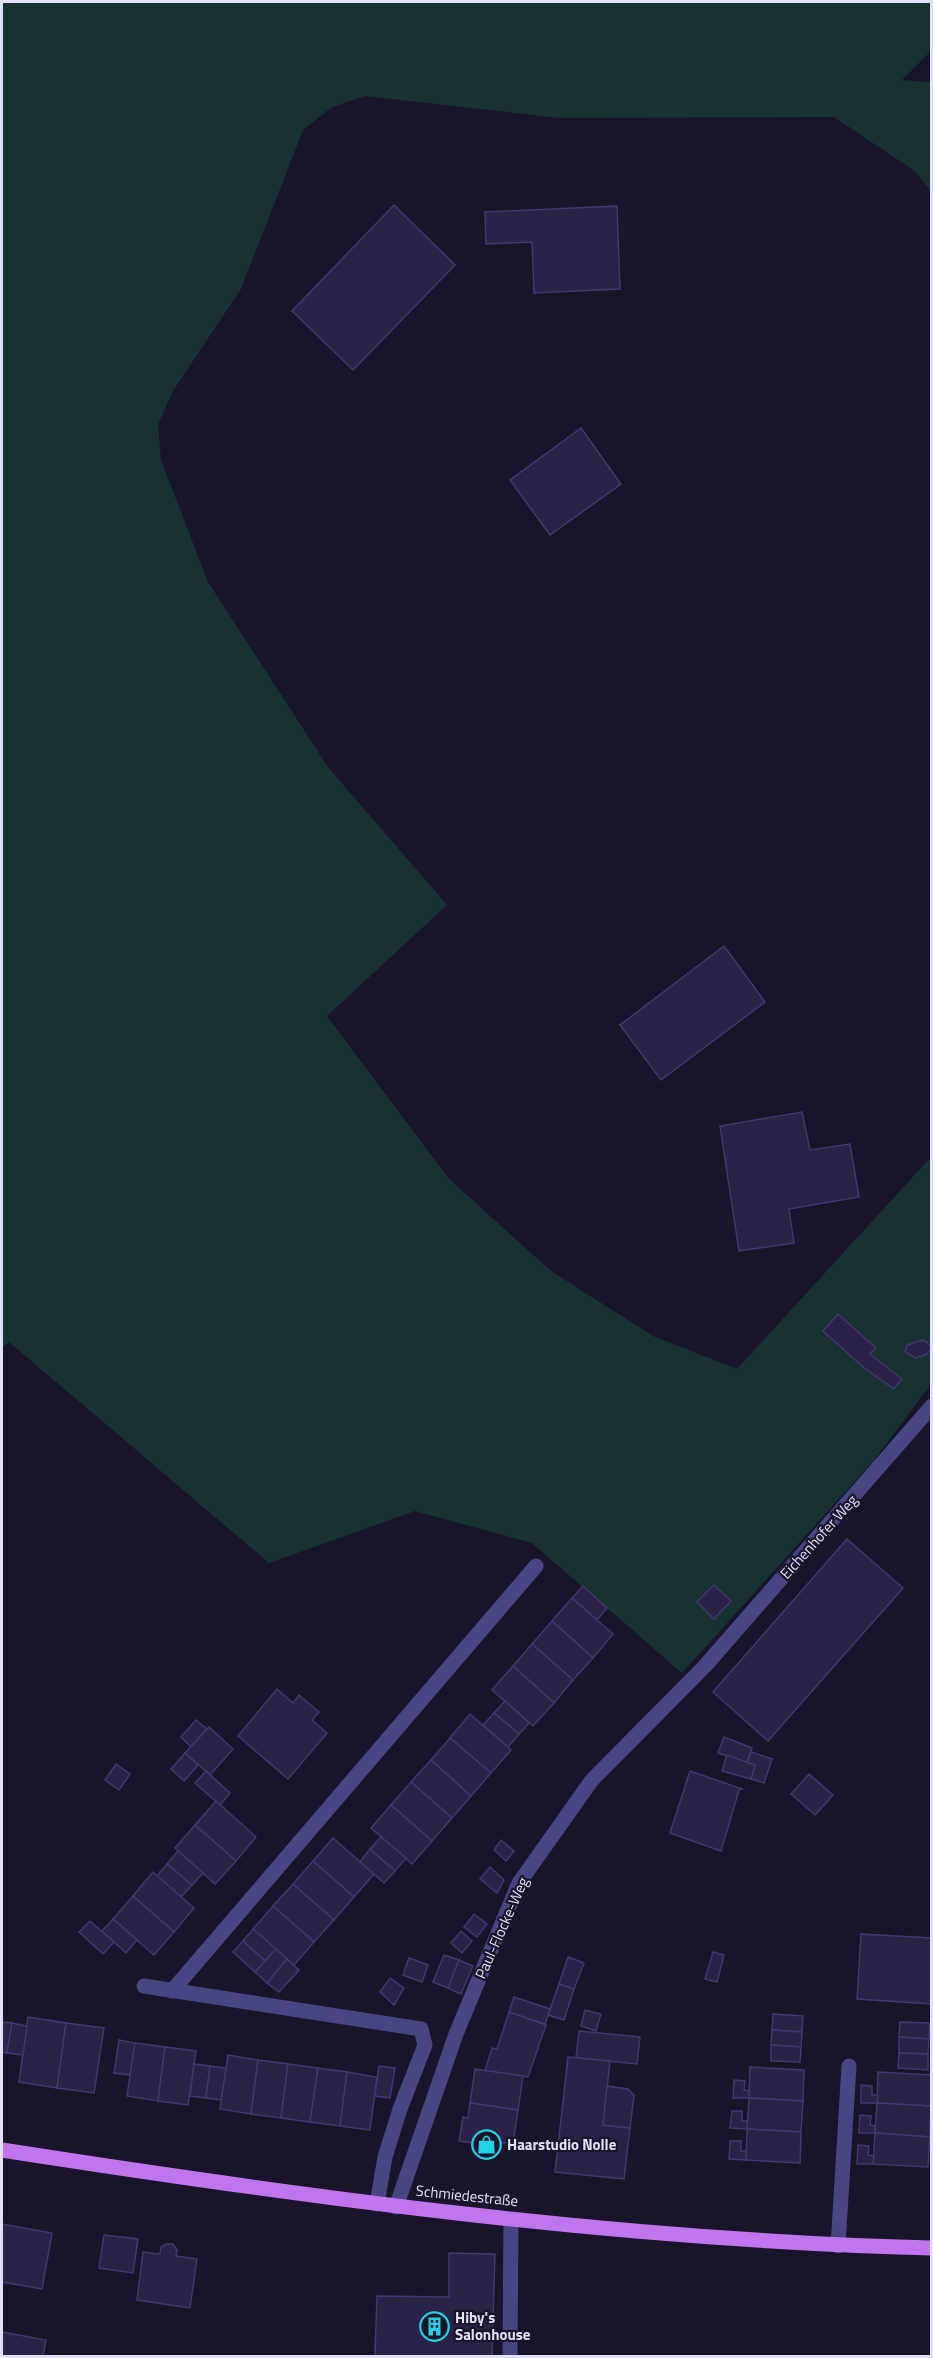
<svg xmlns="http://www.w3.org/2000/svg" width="933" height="2358" font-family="'Titillium Web',sans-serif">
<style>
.green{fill:#183231}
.building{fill:#2a2247;stroke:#423771;stroke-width:1.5}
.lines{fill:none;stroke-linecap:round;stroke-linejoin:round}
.minor{stroke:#474582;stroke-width:15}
.major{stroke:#c074ee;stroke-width:15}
.labels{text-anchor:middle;stroke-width:4.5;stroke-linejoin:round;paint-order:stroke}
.street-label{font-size:15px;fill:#e3e0fb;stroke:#181429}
.poi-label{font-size:15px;font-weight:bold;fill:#e3e0fb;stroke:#181429;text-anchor:start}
</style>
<rect width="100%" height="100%" fill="#181429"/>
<polygon class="green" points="2,2 931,2 931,51 902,80 931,82 931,192 916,172 834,117 560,118 365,96 332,107 303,130 241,289 173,391 158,424 161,460 208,582 328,767 447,905 327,1016 449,1179 551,1271 653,1336 737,1369 931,1157 931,1384 875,1459 682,1673 532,1543 415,1511 269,1563 9,1342 2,1348"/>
<g class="building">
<polygon points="394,205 455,265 353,370 292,311"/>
<polygon points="617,206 620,289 534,293 532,242 486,244 485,212"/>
<polygon points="581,428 621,484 550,535 510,480"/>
<polygon points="724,946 765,1002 661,1080 620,1025"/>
<polygon points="802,1112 810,1150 850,1144 859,1197 789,1209 794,1243 739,1251 720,1126"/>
<polygon points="838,1314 876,1348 870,1354 902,1379 894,1389 863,1367 823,1331"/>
<polygon points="923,1340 928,1343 931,1349 927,1354 916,1358 905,1352 907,1345"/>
<polygon points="847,1539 903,1588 768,1741 713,1692"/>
<polygon points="714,1585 731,1601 714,1619 697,1602"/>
<polygon points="583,1586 607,1608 597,1620 572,1598"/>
<polygon points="572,1598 613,1634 593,1658 552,1621"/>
<polygon points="552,1621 593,1658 573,1680 532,1644"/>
<polygon points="532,1644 573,1680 554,1703 513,1666"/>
<polygon points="513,1666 554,1703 533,1726 492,1690"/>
<polygon points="277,1689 293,1703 299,1695 319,1712 312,1720 327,1733 288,1779 238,1736"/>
<polygon points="505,1701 529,1723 519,1734 494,1713"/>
<polygon points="494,1713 519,1734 508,1747 483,1725"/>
<polygon points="470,1714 511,1750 491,1773 450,1738"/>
<polygon points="196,1720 207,1729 191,1747 181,1737"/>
<polygon points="209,1727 233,1749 210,1775 185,1753"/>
<polygon points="724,1737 752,1748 747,1763 718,1753"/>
<polygon points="450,1738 491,1773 471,1796 431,1760"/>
<polygon points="751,1752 772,1759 764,1783 751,1779 755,1765 747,1763"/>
<polygon points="185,1753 198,1765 184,1781 171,1769"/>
<polygon points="727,1755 755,1765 751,1779 722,1771"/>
<polygon points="431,1760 471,1796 452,1818 411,1782"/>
<polygon points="116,1764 130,1774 119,1790 105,1780"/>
<polygon points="206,1771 230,1793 220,1805 195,1783"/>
<polygon points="690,1771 742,1789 739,1790 721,1851 670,1833"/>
<polygon points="809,1774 833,1795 815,1815 791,1794"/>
<polygon points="411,1782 452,1818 432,1841 391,1805"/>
<polygon points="216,1801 256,1837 236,1861 195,1825"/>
<polygon points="391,1805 432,1841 412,1864 371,1828"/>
<polygon points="195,1825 236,1861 215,1884 175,1848"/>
<polygon points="381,1837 406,1858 395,1871 370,1849"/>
<polygon points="333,1838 374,1874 354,1897 313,1861"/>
<polygon points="501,1840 514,1851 506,1861 494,1850"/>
<polygon points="370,1849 395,1871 384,1883 360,1862"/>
<polygon points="178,1851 203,1873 192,1885 167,1864"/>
<polygon points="313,1861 354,1897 334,1920 293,1884"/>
<polygon points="167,1864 192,1885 181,1897 157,1876"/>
<polygon points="490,1867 504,1880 497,1893 480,1879"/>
<polygon points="153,1872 194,1908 174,1932 133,1896"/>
<polygon points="293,1884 334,1920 314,1942 273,1906"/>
<polygon points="133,1896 174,1932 154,1955 113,1919"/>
<polygon points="273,1906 314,1942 294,1965 253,1929"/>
<polygon points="474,1914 487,1924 477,1937 464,1927"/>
<polygon points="113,1919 137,1940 126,1953 102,1931"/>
<polygon points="90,1921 114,1942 103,1954 79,1932"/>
<polygon points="253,1929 276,1949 265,1961 243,1941"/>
<polygon points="461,1931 472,1941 462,1953 451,1943"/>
<polygon points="861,1934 932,1938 932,2004 857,1999"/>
<polygon points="243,1941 265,1961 255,1972 233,1952"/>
<polygon points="276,1949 287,1959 267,1983 255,1972"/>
<polygon points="713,1952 724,1955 717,1982 705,1979"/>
<polygon points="444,1955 459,1960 448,1988 433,1982"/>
<polygon points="568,1957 584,1963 574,1989 559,1984"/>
<polygon points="409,1958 428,1965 422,1982 403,1975"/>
<polygon points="287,1959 299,1970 279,1992 267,1983"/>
<polygon points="459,1960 473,1966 461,1994 448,1988"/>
<polygon points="390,1978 404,1988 394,2005 380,1992"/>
<polygon points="559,1984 574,1989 564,2020 548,2015"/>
<polygon points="514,1997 550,2009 545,2024 509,2012"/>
<polygon points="585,2010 601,2014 596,2031 581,2026"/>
<polygon points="509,2012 546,2025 528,2077 485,2071 492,2048 497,2049"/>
<polygon points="773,2014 803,2016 802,2032 772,2030"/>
<polygon points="28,2017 66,2023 57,2088 19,2082"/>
<polygon points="2,2022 12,2023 7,2053 2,2052"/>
<polygon points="900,2022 930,2023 929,2039 899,2037"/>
<polygon points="12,2023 27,2026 23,2055 7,2053"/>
<polygon points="66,2023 104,2028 94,2093 57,2088"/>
<polygon points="772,2030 802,2032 801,2047 771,2045"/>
<polygon points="579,2031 640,2037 637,2064 576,2058"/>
<polygon points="899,2037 929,2039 928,2054 899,2053"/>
<polygon points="119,2040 135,2043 130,2075 114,2073"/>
<polygon points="135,2043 165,2047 158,2101 127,2096"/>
<polygon points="771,2045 801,2047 800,2062 771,2061"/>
<polygon points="165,2047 196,2051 188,2105 158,2101"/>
<polygon points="899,2053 928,2054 928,2070 898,2068"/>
<polygon points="228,2055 258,2060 251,2114 220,2109"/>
<polygon points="568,2057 610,2061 603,2125 630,2128 624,2179 555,2172"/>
<polygon points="258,2060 288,2064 281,2118 251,2114"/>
<polygon points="194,2064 210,2066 206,2098 190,2096"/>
<polygon points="288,2064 318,2068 310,2122 281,2118"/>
<polygon points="210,2066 226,2068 221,2100 206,2098"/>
<polygon points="379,2066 395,2068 390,2098 375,2096"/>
<polygon points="750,2067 804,2070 803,2101 749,2098"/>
<polygon points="318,2068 347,2072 340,2126 310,2122"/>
<polygon points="475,2069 523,2076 518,2110 470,2103"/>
<polygon points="347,2072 377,2077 370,2130 340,2126"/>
<polygon points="878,2072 932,2075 931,2106 877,2103"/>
<polygon points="734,2080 745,2081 744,2090 749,2091 749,2098 733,2098"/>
<polygon points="861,2085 872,2086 872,2095 878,2095 877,2103 861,2103"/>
<polygon points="607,2086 628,2089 634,2095 630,2128 603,2125"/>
<polygon points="749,2098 803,2101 801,2132 747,2129"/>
<polygon points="470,2103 518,2110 513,2144 489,2141 489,2145 480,2144 481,2139 475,2138 474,2143 459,2141 463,2117 468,2118"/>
<polygon points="877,2103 931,2106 930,2137 875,2133"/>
<polygon points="732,2111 742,2111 742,2121 747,2121 747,2129 730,2128"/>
<polygon points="860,2115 871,2116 870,2125 875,2126 875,2133 859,2133"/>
<polygon points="747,2129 801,2132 800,2163 746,2160"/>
<polygon points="875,2133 930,2137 928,2167 873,2164"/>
<polygon points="730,2141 741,2141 741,2151 746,2151 746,2160 729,2159"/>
<polygon points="858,2145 869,2146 868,2155 874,2156 873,2164 857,2164"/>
<polygon points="2,2224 52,2233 42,2289 2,2282"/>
<polygon points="104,2235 138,2239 133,2273 99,2268"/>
<polygon points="166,2244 173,2244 177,2250 176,2256 197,2259 190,2308 137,2300 143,2252 160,2254 161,2247"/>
<polygon points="449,2253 495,2254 492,2356 375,2356 377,2296 449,2297"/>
<polygon points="2,2332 46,2340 43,2356 2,2356"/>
</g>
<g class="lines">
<g class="minor">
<polyline points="144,1986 421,2029 425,2045 400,2109 385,2157 377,2204"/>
<polyline points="172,1991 536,1566"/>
<polyline points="396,2207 456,2034 519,1883 592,1780 705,1666 932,1406"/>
<polyline points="838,2246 849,2066"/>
<polyline points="510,2356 511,2220"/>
</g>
<path class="major" d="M2 2150C310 2198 619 2240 932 2248"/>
</g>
<defs>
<symbol id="shop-ring" viewBox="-11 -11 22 22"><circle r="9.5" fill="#181429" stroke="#23d1e4" stroke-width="1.5"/><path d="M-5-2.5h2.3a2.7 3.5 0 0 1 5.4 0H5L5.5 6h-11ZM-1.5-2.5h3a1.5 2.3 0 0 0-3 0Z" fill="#23d1e4"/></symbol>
<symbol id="building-ring" viewBox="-11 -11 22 22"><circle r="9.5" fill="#181429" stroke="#23d1e4" stroke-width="1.5"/><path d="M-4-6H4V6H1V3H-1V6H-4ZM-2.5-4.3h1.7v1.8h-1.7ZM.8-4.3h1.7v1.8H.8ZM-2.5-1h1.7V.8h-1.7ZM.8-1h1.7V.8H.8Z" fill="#23d1e4"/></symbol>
</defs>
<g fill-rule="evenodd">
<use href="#shop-ring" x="470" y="2128" width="33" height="33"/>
<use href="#building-ring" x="418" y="2310" width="33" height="33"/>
</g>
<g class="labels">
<g class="street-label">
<text transform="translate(819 1537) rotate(-48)" y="5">Eichenhofer Weg</text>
<text transform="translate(502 1928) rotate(-66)" y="5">Paul-Flocke-Weg</text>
<text transform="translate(467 2196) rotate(6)" y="5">Schmiedestraße</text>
</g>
<g class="poi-label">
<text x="507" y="2150">Haarstudio Nolle</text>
<text x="455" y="2323">Hiby's<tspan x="455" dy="17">Salonhouse</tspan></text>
</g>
</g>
<rect width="933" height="2358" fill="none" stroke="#e3e0fb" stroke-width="6"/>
</svg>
